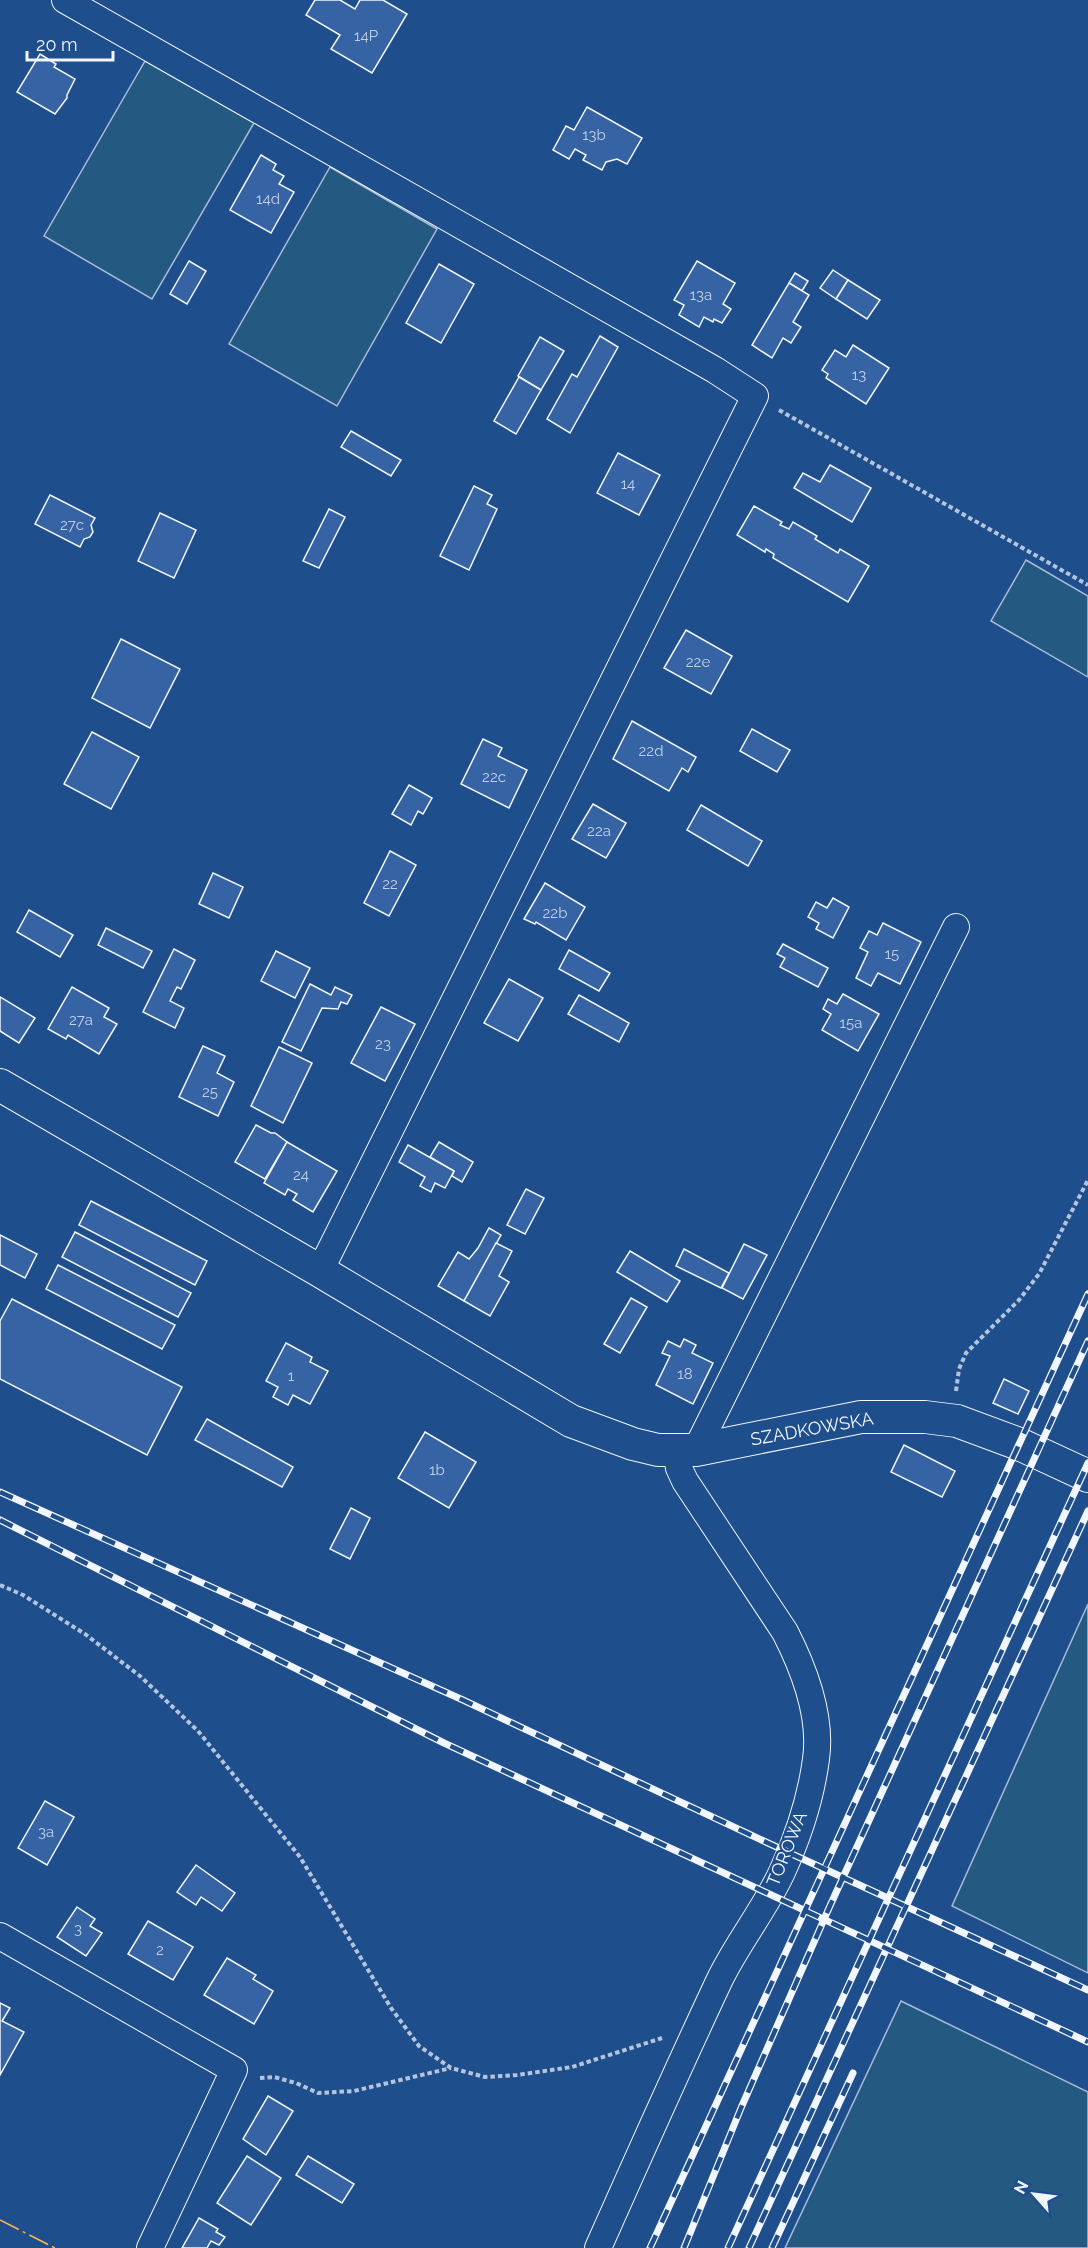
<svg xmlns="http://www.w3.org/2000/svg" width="1088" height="2248" font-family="Raleway,sans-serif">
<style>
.green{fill:#245a82;stroke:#a8bbd7;stroke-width:1.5}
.building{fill:#3563a3;stroke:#f2f6ff;stroke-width:1.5}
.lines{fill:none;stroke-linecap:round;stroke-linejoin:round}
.minor-casing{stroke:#f2f6ff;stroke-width:28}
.tertiary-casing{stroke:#f2f6ff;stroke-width:34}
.path{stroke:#b3c4dc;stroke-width:4;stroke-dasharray:4.5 3;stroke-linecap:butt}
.minor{stroke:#1f4e8c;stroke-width:26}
.tertiary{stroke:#1f4e8c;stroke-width:32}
.rail-casing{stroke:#f2f6ff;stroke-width:7}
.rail{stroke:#1f4e8c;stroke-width:4.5;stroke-dasharray:14;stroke-linecap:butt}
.power{stroke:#ffb74d;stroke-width:1.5;stroke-dasharray:21 4.5 3 4.5;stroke-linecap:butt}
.labels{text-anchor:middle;stroke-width:4.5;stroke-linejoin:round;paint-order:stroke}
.number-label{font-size:15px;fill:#c3d1e8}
.street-label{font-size:18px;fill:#f2f6ff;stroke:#1f4e8c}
</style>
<rect width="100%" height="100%" fill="#1f4e8c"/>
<g class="green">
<polygon points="145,61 254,123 152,299 44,236"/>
<polygon points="330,167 437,229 337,406 229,344"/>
<polygon points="1026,560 1088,596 1088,677 991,621"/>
<polygon points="1088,1604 1088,1973 952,1906"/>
<polygon points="901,2001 1088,2092 1088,2248 785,2248"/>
</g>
<g class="building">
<polygon points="315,0 340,0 355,9 360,0 383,0 407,14 372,73 331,49 340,35 306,15"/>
<polygon points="40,54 56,64 54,67 75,79 67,95 67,98 55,114 17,92"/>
<polygon points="587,107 642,138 627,164 617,159 606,162 602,170 583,160 586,155 575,149 569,159 553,150 566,126 574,130"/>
<polygon points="261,155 276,164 273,170 284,176 279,184 294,192 271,233 230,210"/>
<polygon points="189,261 206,271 187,304 170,294"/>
<polygon points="697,261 735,283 723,304 731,309 722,323 714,319 713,322 704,317 699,327 679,315 684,305 674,300"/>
<polygon points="439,264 474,284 441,343 406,323"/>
<polygon points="833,270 848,280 836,299 820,288"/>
<polygon points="795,273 808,281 802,291 789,283"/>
<polygon points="848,280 880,300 867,319 836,299"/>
<polygon points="789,283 809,295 793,322 801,327 791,343 783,338 772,358 752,345"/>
<polygon points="600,336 618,347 570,433 547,419 572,374 577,377"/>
<polygon points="540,337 564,351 541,390 518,376"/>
<polygon points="853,345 889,368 866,404 826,378 828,374 822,370 835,350 846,357"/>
<polygon points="519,377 541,390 516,434 494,421"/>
<polygon points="351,431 401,460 391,476 341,447"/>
<polygon points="618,453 660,475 639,515 597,493"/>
<polygon points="830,465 871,488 852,522 794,488 803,473 820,482"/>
<polygon points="474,486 492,495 487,504 497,509 469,570 440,556"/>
<polygon points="50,495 95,518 91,525 93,532 90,537 84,539 80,547 35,524"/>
<polygon points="754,506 782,522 780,525 789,529 793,522 817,536 815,539 838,553 840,549 869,566 848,602 773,558 774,554 766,549 765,552 737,535"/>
<polygon points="329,509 345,517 319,568 303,561"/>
<polygon points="160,513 196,530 174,578 138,561"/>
<polygon points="686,630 732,656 711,694 664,668"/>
<polygon points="121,639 180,669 150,728 92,698"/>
<polygon points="632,721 696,757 688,772 682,768 669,791 613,759"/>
<polygon points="752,729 790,750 777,772 740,751"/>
<polygon points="92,732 139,757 111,809 64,784"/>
<polygon points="483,739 502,748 498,756 527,770 509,808 461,784"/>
<polygon points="409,785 432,798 423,814 418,811 411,825 392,814"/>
<polygon points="593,804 626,823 606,858 572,839"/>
<polygon points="701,805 762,841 748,866 687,830"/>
<polygon points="390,851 416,865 389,916 364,903"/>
<polygon points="213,873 243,887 229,918 199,904"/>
<polygon points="545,883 585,907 566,940 536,922 535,924 524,919"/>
<polygon points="833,898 849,907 833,938 816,929 819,923 808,917 816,902 827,908"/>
<polygon points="29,910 73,935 60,957 17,932"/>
<polygon points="883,923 921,942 900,984 878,973 871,986 856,978 868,952 860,948 869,931 877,935"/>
<polygon points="106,928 152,951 143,968 98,945"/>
<polygon points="783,944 828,968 818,987 780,967 785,958 777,954"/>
<polygon points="174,949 195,960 181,989 177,987 170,1001 184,1008 175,1028 143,1012"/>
<polygon points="569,950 610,973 599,991 559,969"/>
<polygon points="276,951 310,968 295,998 261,981"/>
<polygon points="509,979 543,998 518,1041 484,1023"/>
<polygon points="310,984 331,995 335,987 352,995 347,1004 341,1002 338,1009 322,1008 301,1051 282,1042"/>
<polygon points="72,987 109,1008 104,1017 117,1024 99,1054 68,1035 66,1039 48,1029"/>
<polygon points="843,994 879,1014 858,1051 822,1030 831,1014 823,1009 828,999 837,1004"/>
<polygon points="579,995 629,1023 619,1042 568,1014"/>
<polygon points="0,997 35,1018 19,1043 0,1031"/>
<polygon points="381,1007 415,1024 385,1081 351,1063"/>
<polygon points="203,1046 225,1056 217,1073 234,1082 218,1116 179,1097"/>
<polygon points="279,1047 312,1063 283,1123 251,1106"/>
<polygon points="256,1125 271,1133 275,1133 287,1142 265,1179 235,1162"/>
<polygon points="287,1142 337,1171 313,1212 293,1200 297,1194 288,1189 285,1195 264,1183"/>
<polygon points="439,1142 473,1162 462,1182 452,1176 454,1171 430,1157"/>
<polygon points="408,1145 454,1171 445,1188 435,1183 431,1192 420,1186 425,1177 399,1162"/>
<polygon points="526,1189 544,1198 525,1234 507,1225"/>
<polygon points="91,1201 207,1261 195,1285 79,1225"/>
<polygon points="489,1228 501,1235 464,1301 438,1286 458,1252 469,1259 478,1248"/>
<polygon points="75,1232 191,1293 178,1317 62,1257"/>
<polygon points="0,1235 37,1254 25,1278 0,1265"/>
<polygon points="496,1243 512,1251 499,1276 509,1282 490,1316 464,1301"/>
<polygon points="744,1244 767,1255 743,1299 722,1288"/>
<polygon points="684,1249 729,1273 721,1288 676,1266"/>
<polygon points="630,1251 680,1281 667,1302 617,1272"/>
<polygon points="58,1265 175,1325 162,1349 46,1289"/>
<polygon points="631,1298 647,1307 620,1353 604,1344"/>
<polygon points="12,1299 182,1387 147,1455 0,1379 0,1321"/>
<polygon points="684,1339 696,1345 692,1353 713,1363 693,1404 656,1385 670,1356 662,1353 668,1341 680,1347"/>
<polygon points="286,1343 312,1357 310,1362 328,1371 310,1404 293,1395 288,1405 273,1397 278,1387 266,1381"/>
<polygon points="1004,1379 1029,1391 1018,1414 993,1403"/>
<polygon points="207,1419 293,1467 282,1487 195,1440"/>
<polygon points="425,1432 476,1462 449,1508 398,1478"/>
<polygon points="904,1445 955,1471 942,1497 891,1472"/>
<polygon points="351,1508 370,1518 350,1559 330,1549"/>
<polygon points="45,1801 74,1817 47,1865 18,1848"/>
<polygon points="196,1865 235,1893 222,1911 201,1897 196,1905 177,1892"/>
<polygon points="77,1907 95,1919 90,1926 102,1933 86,1956 57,1937"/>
<polygon points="148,1921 193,1947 173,1980 128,1954"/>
<polygon points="227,1958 256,1975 253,1979 273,1991 254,2024 204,1995"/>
<polygon points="0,2003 10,2008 2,2021 24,2032 0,2075"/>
<polygon points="268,2096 293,2111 266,2155 243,2139"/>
<polygon points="247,2156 281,2178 251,2225 217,2203"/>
<polygon points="308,2156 354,2184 342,2203 296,2175"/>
<polygon points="199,2218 218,2229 216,2232 225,2237 219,2245 211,2241 207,2248 182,2248"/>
</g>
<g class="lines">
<defs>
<g id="minor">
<polyline points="65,0 715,370 755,396 320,1271"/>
<polyline points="696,1450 956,927"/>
<polyline points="0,1936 234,2070 150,2248"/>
<path d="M598 2248C638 2158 678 2068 720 1979 738 1942 765 1909 782 1872 798 1837 811 1797 816 1759 822 1717 804 1669 785 1632L685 1481 679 1468 676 1449"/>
</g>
<polyline id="tertiary" points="0,1085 320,1271 571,1421 633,1444 658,1450 696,1450 861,1417 925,1417 957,1421 1019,1444 1088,1476"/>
</defs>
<use href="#minor" class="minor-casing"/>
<use href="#tertiary" class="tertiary-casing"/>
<g class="path">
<polyline points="779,410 1088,585"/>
<polyline points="956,1391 959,1369 966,1353 1019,1300 1039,1274 1088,1180"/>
<polyline points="0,1585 23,1595 85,1634 140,1676 198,1731 300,1857 391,2008 419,2046 451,2068 485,2077 517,2075 572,2067 662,2038"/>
<polyline points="260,2078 274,2077 296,2083 318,2093 354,2091 451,2068"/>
</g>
<use href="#minor" class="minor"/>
<use href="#tertiary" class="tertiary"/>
<defs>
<g id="rail">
<polyline points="0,1492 463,1700 768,1843 1088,1990"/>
<polyline points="0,1520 444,1743 1088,2042"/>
<polyline points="650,2248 1088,1294"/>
<polyline points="684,2248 741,2108 829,1908 1088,1341"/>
<polyline points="728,2248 1088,1463"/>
<polyline points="749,2248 1088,1511"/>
<polyline points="772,2248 853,2073"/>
</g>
</defs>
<use href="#rail" class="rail-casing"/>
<use href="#rail" class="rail"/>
<polyline class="power" points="0,2220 55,2248"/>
</g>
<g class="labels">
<g class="number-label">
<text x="366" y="41">14P</text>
<text x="594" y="140">13b</text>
<text x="268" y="204">14d</text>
<text x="701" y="300">13a</text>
<text x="859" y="380">13</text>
<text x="628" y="489">14</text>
<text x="72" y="530">27c</text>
<text x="698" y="667">22e</text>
<text x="651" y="756">22d</text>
<text x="494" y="782">22c</text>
<text x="599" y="836">22a</text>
<text x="390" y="889">22</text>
<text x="555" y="918">22b</text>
<text x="892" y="959">15</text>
<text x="81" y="1025">27a</text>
<text x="851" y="1028">15a</text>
<text x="383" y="1049">23</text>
<text x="210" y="1097">25</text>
<text x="301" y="1180">24</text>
<text x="685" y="1379">18</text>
<text x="291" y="1381">1</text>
<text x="437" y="1475">1b</text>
<text x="46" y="1837">3a</text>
<text x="78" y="1934">3</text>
<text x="160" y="1955">2</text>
</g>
<g class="street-label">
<text transform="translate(812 1429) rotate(-10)" y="6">SZADKOWSKA</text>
<text transform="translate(787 1849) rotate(-68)" y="6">TOROWA</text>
</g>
</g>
<g transform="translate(1034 2194) rotate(298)" stroke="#1f4e8c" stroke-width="4.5" paint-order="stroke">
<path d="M0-4.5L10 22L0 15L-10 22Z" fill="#f2f6ff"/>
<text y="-9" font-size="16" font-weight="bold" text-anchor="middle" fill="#f2f6ff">N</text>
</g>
<path d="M27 51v9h86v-9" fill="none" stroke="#f2f6ff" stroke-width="3"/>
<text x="36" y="51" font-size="18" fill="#f2f6ff" stroke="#1f4e8c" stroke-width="4.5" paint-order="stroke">20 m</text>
</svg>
